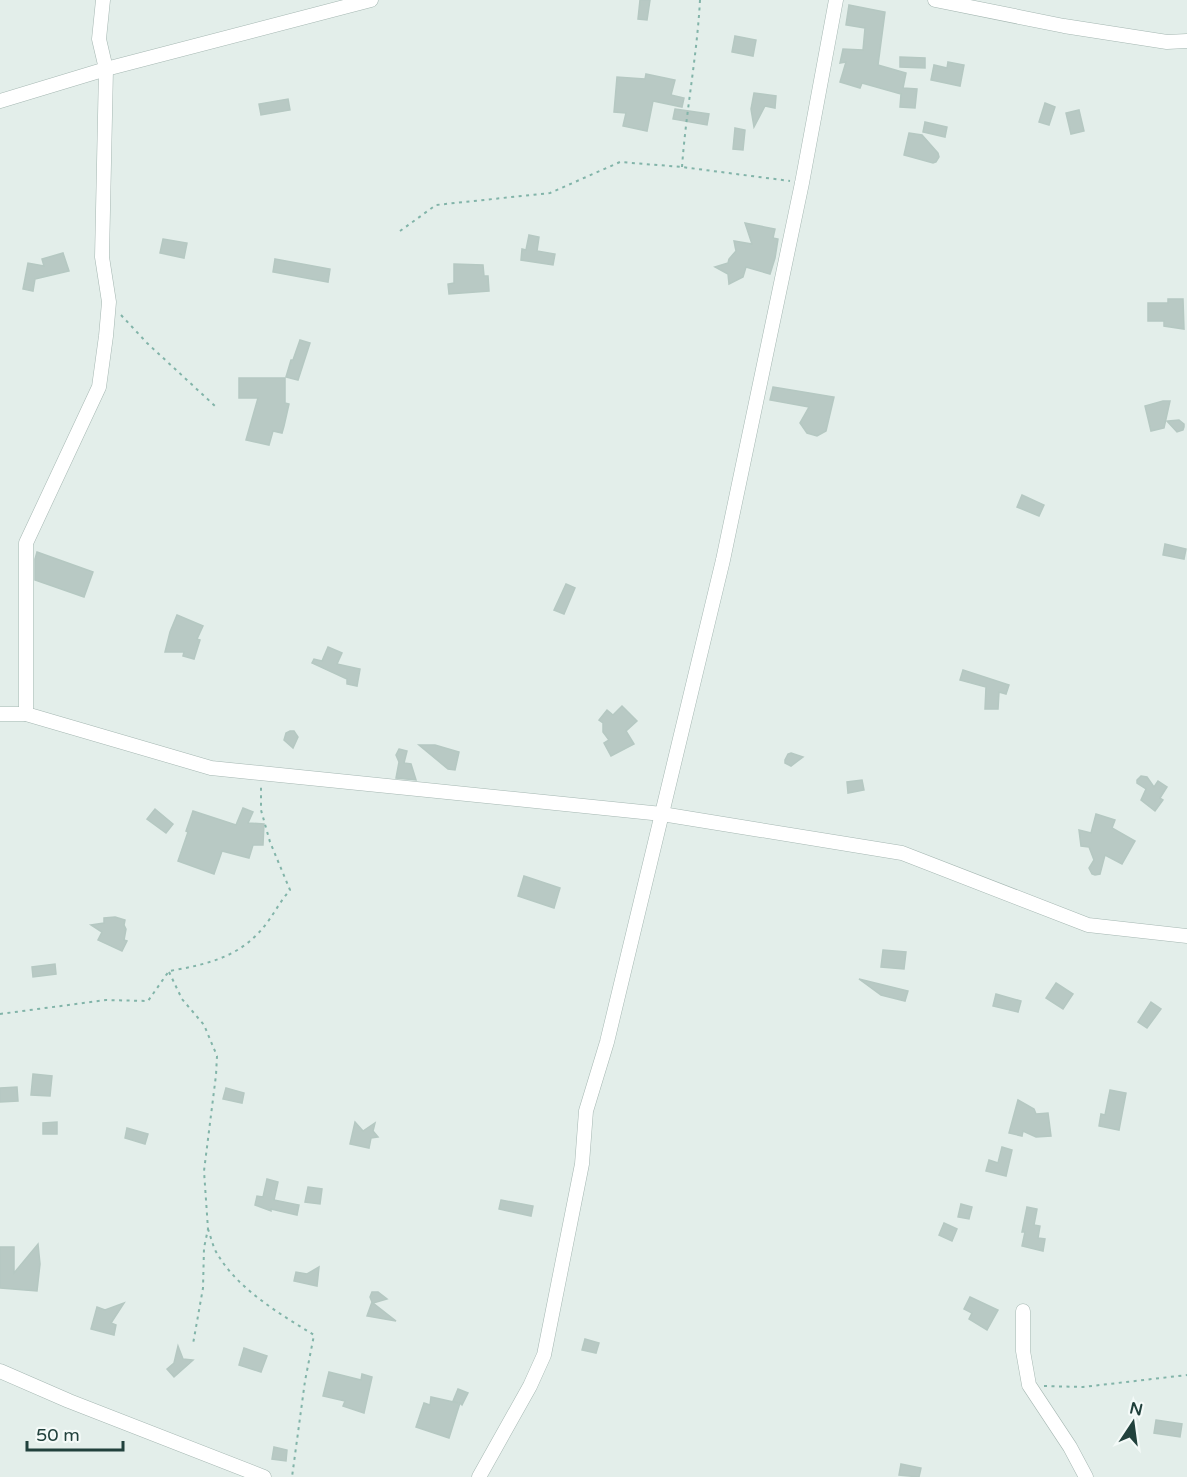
<svg xmlns="http://www.w3.org/2000/svg" width="1187" height="1477" font-family="'Varela Round',sans-serif">
<style>
.building{fill:#b8c9c4;stroke:#b5c8c2;stroke-width:1.5}
.lines{fill:none;stroke-linecap:round;stroke-linejoin:round}
.minor-casing{stroke:#a5b7b2;stroke-width:15}
.path{stroke:#82b4a9;stroke-width:2;stroke-dasharray:3 4.5;stroke-linecap:butt}
.minor{stroke:#fff;stroke-width:14}
</style>
<rect width="100%" height="100%" fill="#e3eeea"/>
<g class="building">
<polygon points="640,0 650,0 647,20 638,19"/>
<polygon points="849,5 885,12 878,65 906,73 903,88 917,89 915,108 900,107 901,94 862,83 860,88 840,82 846,62 840,63 843,49 863,50 865,28 846,25"/>
<polygon points="735,36 756,40 753,56 732,52"/>
<polygon points="900,57 925,58 925,68 900,67"/>
<polygon points="948,62 964,65 960,86 931,80 934,65 947,68"/>
<polygon points="646,74 675,80 671,95 684,98 682,107 653,101 647,131 623,126 626,113 614,112 617,77 645,79"/>
<polygon points="754,93 776,96 775,108 765,106 754,127 751,109"/>
<polygon points="288,99 290,110 261,115 259,104"/>
<polygon points="1045,103 1055,107 1049,125 1039,122"/>
<polygon points="675,109 709,114 707,125 673,119"/>
<polygon points="1079,110 1084,131 1071,134 1066,113"/>
<polygon points="925,122 947,127 945,137 923,132"/>
<polygon points="735,128 745,130 743,150 733,149"/>
<polygon points="909,133 922,135 938,153 939,157 936,162 933,163 904,155"/>
<polygon points="745,223 775,229 773,238 778,239 775,258 770,274 746,267 743,277 729,284 728,274 715,267 728,263 729,259 736,251 734,241 752,244"/>
<polygon points="529,235 539,237 537,251 555,254 553,265 521,260 522,249 526,250"/>
<polygon points="163,239 187,243 184,258 160,253"/>
<polygon points="63,253 69,271 35,279 33,291 23,289 28,263 44,266 42,259"/>
<polygon points="275,259 330,269 328,282 273,272"/>
<polygon points="454,264 483,265 484,276 488,276 489,291 449,294 448,284 454,283"/>
<polygon points="1168,299 1183,299 1184,329 1164,326 1164,321 1148,321 1148,303 1168,303"/>
<polygon points="300,340 310,343 298,380 286,377 291,360 293,360"/>
<polygon points="239,378 285,378 285,403 289,404 284,426 282,433 273,431 269,445 246,440 258,398 239,398"/>
<polygon points="773,387 834,397 826,431 817,436 807,433 800,423 809,407 770,400"/>
<polygon points="1163,401 1170,401 1164,428 1151,431 1145,406"/>
<polygon points="1179,420 1184,424 1184,427 1183,430 1177,432 1167,421"/>
<polygon points="1022,495 1044,505 1039,516 1017,507"/>
<polygon points="1165,544 1186,549 1184,559 1163,555"/>
<polygon points="37,552 93,572 84,597 35,580 35,559"/>
<polygon points="566,584 575,588 564,614 554,610"/>
<polygon points="177,615 203,626 197,639 200,640 194,659 183,656 184,652 165,652 170,632"/>
<polygon points="328,647 342,653 337,664 360,669 357,686 347,684 347,679 312,663 314,659 322,661"/>
<polygon points="963,670 1009,685 1006,694 999,692 998,709 985,709 986,687 960,680"/>
<polygon points="622,706 637,721 626,731 634,744 611,756 604,743 609,740 603,732 603,723 599,720 607,710 613,715"/>
<polygon points="290,731 294,731 298,737 293,748 284,740 286,733"/>
<polygon points="419,745 435,745 459,752 455,770 448,769"/>
<polygon points="399,749 407,751 404,763 411,764 416,780 396,778 399,762 396,755"/>
<polygon points="791,753 803,757 791,766 785,763 785,760 788,754"/>
<polygon points="1141,776 1147,777 1154,787 1158,781 1167,787 1160,798 1163,800 1155,811 1141,800 1146,789 1137,783 1137,780"/>
<polygon points="862,780 864,790 848,793 847,782"/>
<polygon points="243,808 253,812 248,823 264,824 263,845 253,845 249,858 222,851 214,874 178,861 188,832 186,831 193,811 236,825"/>
<polygon points="155,809 173,824 166,833 147,819"/>
<polygon points="1096,814 1115,820 1112,828 1135,841 1122,864 1105,855 1100,874 1095,875 1092,874 1089,868 1094,860 1089,847 1081,846 1079,830 1091,833"/>
<polygon points="524,876 560,888 554,908 518,896"/>
<polygon points="115,917 125,920 124,925 126,929 124,940 127,941 122,951 98,940 102,932 91,925 104,923 104,918"/>
<polygon points="883,950 906,952 904,969 881,967"/>
<polygon points="55,964 56,974 33,977 32,967"/>
<polygon points="859,979 908,991 905,1001 881,995"/>
<polygon points="1056,983 1073,994 1063,1009 1046,998"/>
<polygon points="996,994 1021,1001 1018,1012 993,1006"/>
<polygon points="1151,1002 1161,1009 1147,1028 1138,1022"/>
<polygon points="33,1074 52,1076 50,1096 31,1095"/>
<polygon points="17,1087 18,1101 0,1102 0,1088"/>
<polygon points="226,1088 244,1093 242,1103 223,1099"/>
<polygon points="1110,1090 1126,1093 1119,1130 1099,1126 1101,1114 1105,1115"/>
<polygon points="1018,1100 1034,1109 1036,1114 1048,1113 1051,1136 1036,1137 1023,1131 1022,1136 1009,1133"/>
<polygon points="57,1122 57,1134 43,1134 43,1123"/>
<polygon points="355,1122 363,1131 375,1123 373,1131 378,1137 371,1138 369,1148 350,1144"/>
<polygon points="127,1128 148,1134 145,1144 125,1138"/>
<polygon points="1002,1147 1012,1150 1006,1176 986,1171 989,1160 998,1163"/>
<polygon points="267,1179 278,1182 274,1200 299,1205 297,1215 271,1209 271,1211 255,1205 257,1196 263,1197"/>
<polygon points="308,1187 322,1189 320,1204 305,1202"/>
<polygon points="501,1200 533,1206 531,1216 499,1209"/>
<polygon points="961,1204 972,1207 969,1219 958,1217"/>
<polygon points="1027,1207 1037,1209 1034,1225 1040,1226 1038,1238 1045,1239 1043,1251 1022,1246 1025,1232 1022,1232"/>
<polygon points="944,1223 957,1229 952,1241 939,1235"/>
<polygon points="38,1244 40,1264 37,1291 0,1288 0,1247 14,1247 14,1273"/>
<polygon points="319,1267 317,1286 294,1281 296,1272 307,1274"/>
<polygon points="372,1292 378,1292 387,1299 373,1303 396,1321 367,1316 372,1302 370,1297"/>
<polygon points="970,1297 998,1310 987,1330 969,1319 972,1313 964,1309"/>
<polygon points="124,1303 111,1323 116,1325 114,1335 91,1329 97,1307 105,1310"/>
<polygon points="585,1339 599,1343 596,1353 582,1350"/>
<polygon points="178,1346 183,1359 193,1360 174,1377 167,1369 174,1363"/>
<polygon points="244,1348 267,1356 261,1372 239,1365"/>
<polygon points="329,1372 361,1380 362,1374 372,1377 364,1413 343,1406 345,1401 323,1396"/>
<polygon points="458,1389 468,1393 462,1405 460,1403 449,1438 416,1427 424,1403 430,1405 431,1397 458,1403 453,1401"/>
<polygon points="1156,1420 1182,1424 1180,1437 1154,1433"/>
<polygon points="274,1447 287,1450 286,1461 272,1459"/>
<polygon points="901,1464 921,1468 919,1477 899,1475"/>
</g>
<g class="lines">
<defs>
<g id="minor">
<polyline points="935,0 1064,26 1167,42 1187,41"/>
<polyline points="0,101 106,69 371,0"/>
<polyline points="0,714 26,714 211,768 662,814 902,853 1088,925 1187,936"/>
<polyline points="26,714 26,543 99,387 106,336 109,302 102,257 106,69 99,39 103,0"/>
<polyline points="1023,1311 1023,1351 1029,1385 1070,1447 1086,1477"/>
<polyline points="0,1371 69,1401 264,1477"/>
<polyline points="479,1477 530,1386 544,1355 582,1164 586,1111 607,1042 723,560 802,183 836,0"/>
</g>
</defs>
<use href="#minor" class="minor-casing"/>
<g class="path">
<path d="M682 167C686 111 697 56 700 0"/>
<polyline points="400,231 436,205 550,193 620,162 682,167 790,181"/>
<polyline points="121,315 147,343 215,406"/>
<polyline points="169,972 182,999 204,1025 217,1056 216,1075 204,1171 208,1229 204,1248 203,1288 193,1344"/>
<path d="M0 1014 106 1000 148 1001 169 971C210 964 244 956 269 920 276 910 282 899 290 890L270 842 261 810V785"/>
<path d="M208 1229C211 1237 213 1248 218 1255 239 1290 280 1314 314 1335L305 1381 292 1477"/>
<polyline points="1044,1386 1083,1387 1187,1375"/>
</g>
<use href="#minor" class="minor"/>
</g>
<g transform="translate(1133 1423) rotate(13)" stroke="#f4faf8" stroke-width="4.5" paint-order="stroke">
<path d="M0-4.5L10 22L0 15L-10 22Z" fill="#21413c"/>
<text y="-9" font-size="16" font-weight="bold" text-anchor="middle" fill="#21413c">N</text>
</g>
<path d="M27 1441v9h96v-9" fill="none" stroke="#21413c" stroke-width="3"/>
<text x="36" y="1441" font-size="18" fill="#21413c" stroke="#f4faf8" stroke-width="4.5" paint-order="stroke">50 m</text>
</svg>
